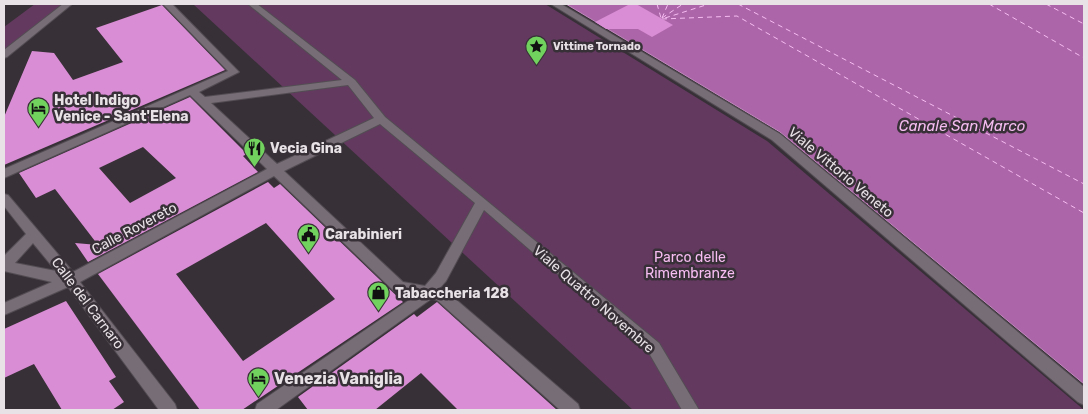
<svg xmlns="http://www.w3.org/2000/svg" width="1088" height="414" font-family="Rubik,sans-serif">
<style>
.green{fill:#633960}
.water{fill:#ad65a9;stroke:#bf8abc}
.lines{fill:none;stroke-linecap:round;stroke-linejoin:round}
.ferry{stroke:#f5bcf1;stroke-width:1;stroke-dasharray:5 4;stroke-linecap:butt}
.building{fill:#d98dd4;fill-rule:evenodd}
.pedestrian-casing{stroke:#534d53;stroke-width:2}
.pedestrian{fill:#776d76;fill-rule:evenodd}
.labels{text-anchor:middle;stroke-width:5;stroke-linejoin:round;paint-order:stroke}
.far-poi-label{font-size:11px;font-weight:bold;fill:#e8e2e7;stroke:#383037;text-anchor:start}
.poi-label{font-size:14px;font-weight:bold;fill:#e8e2e7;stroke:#383037;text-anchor:start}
.street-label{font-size:14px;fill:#e8e2e7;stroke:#383037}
.park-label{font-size:14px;fill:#f7bdf3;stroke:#383037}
.water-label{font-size:15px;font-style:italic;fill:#f5bcf1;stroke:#383037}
.near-poi-label{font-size:16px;font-weight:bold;fill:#e8e2e7;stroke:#383037;text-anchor:start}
</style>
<rect width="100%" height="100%" fill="#383037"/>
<g class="green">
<polygon points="35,4 63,4 4,52 4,27"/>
<polygon points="193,4 545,4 767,141 1084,410 633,410"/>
</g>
<polygon class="water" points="566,4 1084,4 1084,384 780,132"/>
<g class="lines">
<g class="ferry">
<polyline points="657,4 661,18"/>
<polyline points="738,4 1084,184"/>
<polyline points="989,4 1084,58"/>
<polyline points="1046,4 1084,24"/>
<polyline points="662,18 683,4"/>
<polyline points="662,18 668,4"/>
<polyline points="665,18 709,4"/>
<polyline points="662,19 737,16 1084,213"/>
</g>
</g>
<g class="building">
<polygon points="630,4 636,4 673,25 652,37 638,29 606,29 595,22"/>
<polygon points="162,5 225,70 4,165 4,117 32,51 54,53 73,80 123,62 96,28"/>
<path d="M190 97 247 154 243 156 258 172 88 262 75 243 98 245 55 189 36 198 19 173ZM143 147 176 178 130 203 99 168Z"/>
<path d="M268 182 274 188 280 184 403 302 242 410H200L98 274ZM266 223 335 299 243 361 176 274Z"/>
<polygon points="66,301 116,377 109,381 124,402 112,410 62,410 34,364 4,378 4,329"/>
<polygon points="437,302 557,410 458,410 421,373 375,410 308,410 298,397 414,314 417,317"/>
</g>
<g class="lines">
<defs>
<g id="pedestrian">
<polygon points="63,4 72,4 7,57 4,58 4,50"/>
<path d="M163 4H172L239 72 199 92 205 97 342 80 248 4H257L355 80 385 117 659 343 699 410H682L649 353 484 210 446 281 439 289 446 291 578 404 580 410H560L437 300 431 299 276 410H255L257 404 415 296 394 291 274 176 80 282 175 404 177 410H159L68 287 4 315V303L52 282 4 271V256L26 234 4 206V194L8 195 73 272 267 169 190 95 4 178V169L228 71ZM348 85 374 118 277 164 211 103ZM380 124 475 203 436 273 425 286 403 282 284 171ZM33 243 56 271 15 263Z"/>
<polygon points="551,4 561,4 780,134 1084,387 1084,405 1078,402 772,140"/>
</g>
</defs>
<use href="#pedestrian" class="pedestrian-casing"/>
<use href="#pedestrian" class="pedestrian"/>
</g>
<defs>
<symbol id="sight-pin" viewBox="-11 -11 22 30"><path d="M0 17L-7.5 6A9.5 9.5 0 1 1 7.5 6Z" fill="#71d25e" stroke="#383037"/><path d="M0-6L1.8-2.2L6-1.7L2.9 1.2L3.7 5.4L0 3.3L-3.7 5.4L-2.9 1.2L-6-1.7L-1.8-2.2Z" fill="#111"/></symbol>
<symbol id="hotel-pin" viewBox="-11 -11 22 30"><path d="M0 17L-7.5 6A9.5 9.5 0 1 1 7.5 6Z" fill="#71d25e" stroke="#383037"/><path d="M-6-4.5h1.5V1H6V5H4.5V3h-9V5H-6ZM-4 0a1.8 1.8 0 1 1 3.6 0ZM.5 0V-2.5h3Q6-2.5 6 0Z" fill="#111"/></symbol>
<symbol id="restaurant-pin" viewBox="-11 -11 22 30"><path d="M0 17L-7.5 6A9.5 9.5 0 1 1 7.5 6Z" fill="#71d25e" stroke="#383037"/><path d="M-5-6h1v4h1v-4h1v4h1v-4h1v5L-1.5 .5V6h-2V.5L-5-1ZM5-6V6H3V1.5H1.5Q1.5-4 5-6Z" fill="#111"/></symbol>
<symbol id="civic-pin" viewBox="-11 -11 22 30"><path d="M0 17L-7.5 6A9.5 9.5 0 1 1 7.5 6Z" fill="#71d25e" stroke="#383037"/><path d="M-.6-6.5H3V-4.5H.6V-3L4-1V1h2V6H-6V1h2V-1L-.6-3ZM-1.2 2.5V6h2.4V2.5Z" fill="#111"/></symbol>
<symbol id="shop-pin" viewBox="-11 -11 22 30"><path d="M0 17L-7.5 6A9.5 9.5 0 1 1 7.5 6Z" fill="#71d25e" stroke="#383037"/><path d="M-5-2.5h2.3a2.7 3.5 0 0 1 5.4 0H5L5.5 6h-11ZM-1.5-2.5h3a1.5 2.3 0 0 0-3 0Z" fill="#111"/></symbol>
</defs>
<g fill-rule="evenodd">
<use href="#sight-pin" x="524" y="34" width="25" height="34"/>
<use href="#hotel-pin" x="26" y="96" width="25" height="34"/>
<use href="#restaurant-pin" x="242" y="136" width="25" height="34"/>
<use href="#civic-pin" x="296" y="222" width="25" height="34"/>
<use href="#shop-pin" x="366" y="280" width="25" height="34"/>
<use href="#hotel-pin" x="246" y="366" width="25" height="34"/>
</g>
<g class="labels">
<g class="far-poi-label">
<text x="553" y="50">Vittime Tornado</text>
</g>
<g class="poi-label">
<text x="54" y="105">Hotel Indigo<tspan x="54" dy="16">Venice - Sant'Elena</tspan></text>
<text x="270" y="153">Vecia Gina</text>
<text x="325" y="239">Carabinieri</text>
<text x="395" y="298">Tabaccheria 128</text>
</g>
<g class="street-label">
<text transform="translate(841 172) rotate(40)" y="5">Viale Vittorio Veneto</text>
<text transform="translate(134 228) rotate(-28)" y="5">Calle Rovereto</text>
<text transform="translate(594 299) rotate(41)" y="5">Viale Quattro Novembre</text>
<text transform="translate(88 303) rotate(53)" y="5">Calle del Carnaro</text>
</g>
<g class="park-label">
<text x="690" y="262">Parco delle<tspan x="690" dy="16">Rimembranze</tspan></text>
</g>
<g class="water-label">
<text x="962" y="131">Canale San Marco</text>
</g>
<g class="near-poi-label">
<text x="274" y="384">Venezia Vaniglia</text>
</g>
</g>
<rect width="1088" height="414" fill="none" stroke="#e8e2e7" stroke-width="10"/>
</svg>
